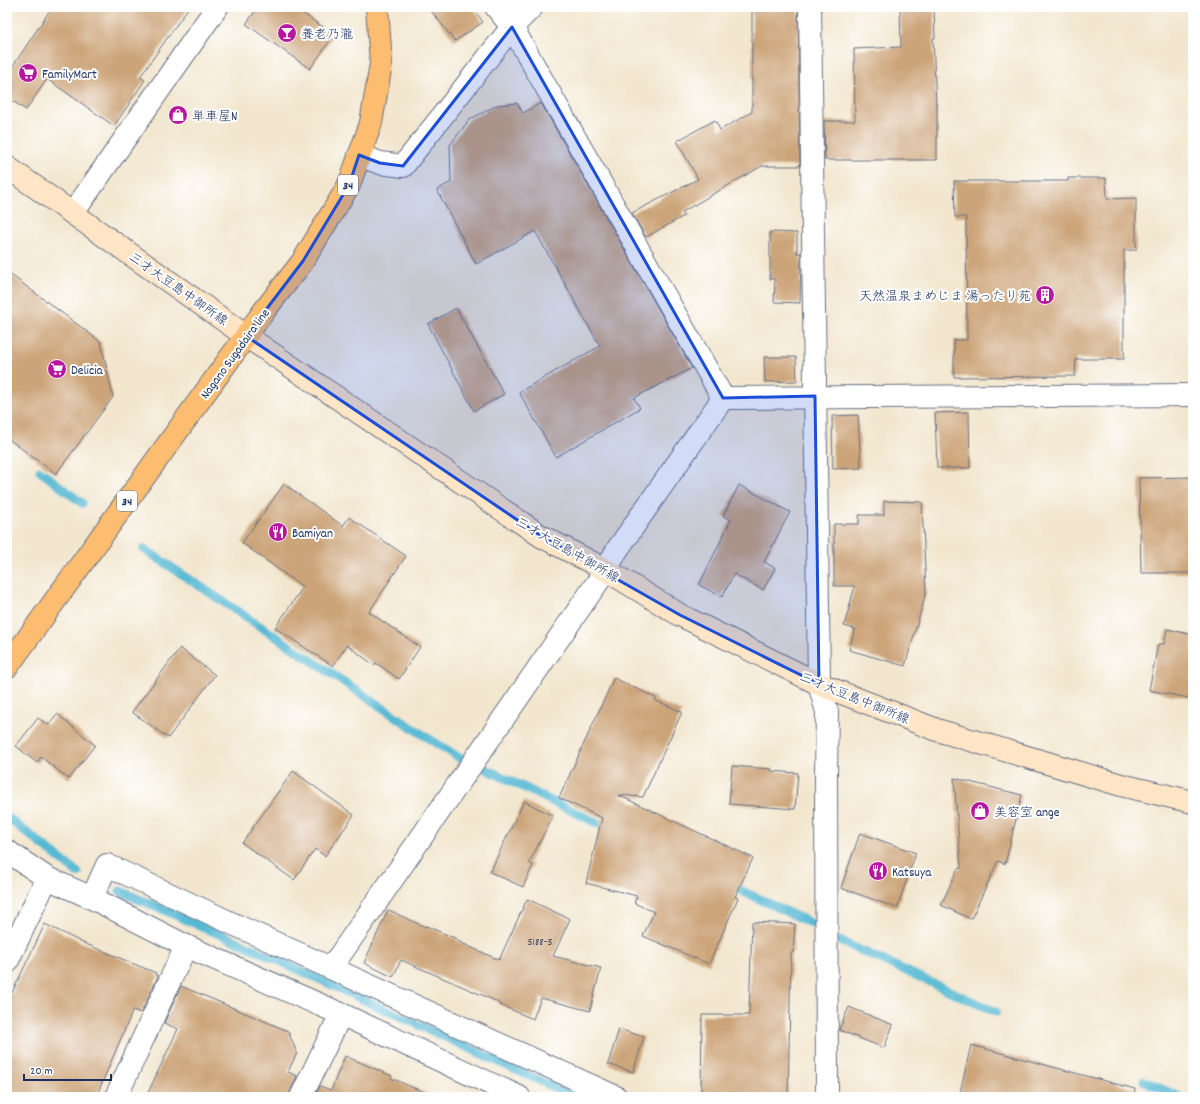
<svg xmlns="http://www.w3.org/2000/svg" width="1200" height="1104" font-family="Dekko,'Klee One',sans-serif">
<style>
.lines{fill:none;stroke-linecap:round;stroke-linejoin:round}
.stream{stroke:#56b9d4;stroke-width:9}
.building{fill:#cca479}
.minor-casing{stroke:#666f85;stroke-width:24}
.secondary-casing{stroke:#666f85;stroke-width:24}
.primary-casing{stroke:#666f85;stroke-width:24}
.minor{stroke:#fff;stroke-width:22}
.secondary{stroke:#fee5c5;stroke-width:22}
.primary{stroke:#fcbd6f;stroke-width:22}
.marked{fill:#1d4ed8;fill-opacity:0.2;stroke:#1d4ed8;stroke-width:3;stroke-linejoin:round}
.labels{text-anchor:middle;stroke-width:4;stroke-linejoin:round;paint-order:stroke}
.number-label{font-size:11px;fill:#474c65}
.shield{fill:#fff;stroke:#5f6d8e;stroke-width:1}
.shield-label{font-size:12px;font-weight:bold;fill:#1b2f5e}
.poi-label{font-size:13px;fill:#1b2f5e;stroke:#fff;text-anchor:start}
.street-label{font-size:13px;fill:#1b2f5e;stroke:#fff}
</style>
<rect width="100%" height="100%" fill="#fff"/>
<filter id="ink" filterUnits="userSpaceOnUse"><feTurbulence type="fractalNoise" baseFrequency=".025" numOctaves="2"/><feDisplacementMap in="SourceGraphic" scale="8" xChannelSelector="R" yChannelSelector="G"/><feConvolveMatrix kernelMatrix="1 2 1 2 8 2 1 2 1" color-interpolation-filters="sRGB"/></filter>
<filter id="wash" filterUnits="userSpaceOnUse"><feTurbulence type="fractalNoise" baseFrequency=".012" numOctaves="4" result="noise"/><feDisplacementMap in="SourceGraphic" scale="16" xChannelSelector="R" yChannelSelector="G"/><feGaussianBlur stdDeviation="0.9" result="paint"/><feColorMatrix in="noise" values="0 0 0 0 0 0 0 0 0 0 0 0 0 0 0 0 0 1.4 0 .05"/><feComposite in="paint" operator="in"/></filter>
<g filter="url(#wash)">
<rect width="100%" height="100%" fill="#f2e6ce"/>
<g class="lines">
<g class="stream">
<polyline points="40,471 82,503"/>
<polyline points="144,549 431,740 463,760"/>
<polyline points="486,769 611,830"/>
<polyline points="7,817 78,873"/>
<polyline points="727,884 813,924"/>
<polyline points="120,891 245,945 575,1097"/>
<polyline points="840,941 996,1012"/>
<polyline points="1144,1081 1180,1097"/>
</g>
</g>
<g id="blocks">
<g class="building">
<polygon points="52,7 189,7 140,77 145,80 114,126 47,79 26,110 7,97 7,75"/>
<polygon points="258,7 294,7 334,35 310,69 246,24"/>
<polygon points="428,7 472,7 483,22 455,41"/>
<polygon points="752,7 798,7 800,166 762,166 682,212 684,216 646,237 632,213 698,179 677,141 715,120 720,130 752,112"/>
<polygon points="900,7 934,7 935,38 933,38 936,105 937,105 937,160 825,160 824,121 855,121 854,49 901,47"/>
<polygon points="517,103 523,113 541,103 692,368 634,398 640,408 556,457 519,392 600,346 535,231 476,264 437,190 451,182 450,145 469,120 497,105"/>
<polygon points="1068,178 1106,178 1107,199 1136,198 1136,250 1124,250 1124,359 1076,359 1075,376 954,377 954,340 967,340 966,217 955,217 954,181 1068,181"/>
<polygon points="770,232 797,233 797,253 801,253 800,303 774,302 775,279 770,279"/>
<polygon points="7,272 101,342 113,397 56,474 7,438"/>
<polygon points="456,308 504,394 474,411 428,324"/>
<polygon points="764,357 796,357 797,381 765,382"/>
<polygon points="969,412 970,468 937,468 935,413"/>
<polygon points="858,415 861,468 833,469 832,416"/>
<polygon points="1193,477 1193,573 1141,573 1139,478"/>
<polygon points="284,484 343,526 349,517 406,556 369,612 420,647 399,679 376,663 374,665 347,645 333,666 275,628 303,587 242,543"/>
<polygon points="739,485 790,512 764,562 775,568 763,590 734,574 722,597 699,585 731,520 723,516"/>
<polygon points="884,501 922,502 926,593 905,666 849,650 855,629 844,626 855,586 834,586 834,524 859,524 859,515 884,515"/>
<polygon points="1167,629 1193,635 1193,699 1149,690 1158,644 1164,644"/>
<polygon points="180,648 215,675 168,738 132,712"/>
<polygon points="614,678 656,698 655,700 682,712 643,797 618,795 753,858 735,897 738,898 709,964 643,936 654,912 634,903 637,896 586,883 602,818 559,798"/>
<polygon points="57,714 95,745 69,779 41,757 37,763 16,746 38,718 48,725"/>
<polygon points="732,766 772,769 771,771 798,773 795,809 729,804"/>
<polygon points="293,771 354,815 325,856 315,849 294,880 242,843"/>
<polygon points="954,778 1022,795 1005,864 998,861 971,919 941,905 958,868 961,869"/>
<polygon points="524,801 553,816 529,863 533,865 523,887 490,872"/>
<polygon points="860,833 916,853 897,908 841,888"/>
<polygon points="527,899 570,919 553,956 601,968 590,1011 541,998 533,1019 498,1004 498,1002 401,960 393,977 364,963 388,910 426,927 426,926 457,939 457,941 499,960"/>
<polygon points="752,922 795,924 793,953 791,953 788,1097 701,1097 702,1015 749,1015"/>
<polygon points="45,924 81,942 156,973 155,974 158,976 141,1013 133,1010 96,1097 7,1097 7,1003"/>
<polygon points="181,986 288,1031 297,1053 288,1072 297,1076 290,1092 289,1097 146,1097 178,1029 164,1023"/>
<polygon points="849,1007 893,1025 884,1048 839,1030"/>
<polygon points="619,1029 644,1037 633,1072 608,1064"/>
<polygon points="971,1045 1135,1089 1134,1097 959,1097"/>
<polygon points="345,1056 392,1076 391,1078 435,1097 315,1097 320,1086 331,1090"/>
</g>
</g>
</g>
<g filter="url(#ink)">
<use href="#blocks" fill-opacity="0" stroke="#666f85" stroke-width="1"/>
<g class="lines">
<defs>
<g id="minor">
<polyline points="810,7 819,684 827,712 826,772 827,1097"/>
<polyline points="359,155 380,163 403,166 512,27 532,7"/>
<polyline points="73,213 217,7"/>
<polyline points="723,398 1193,395"/>
<polyline points="7,851 47,878 92,898 186,946 341,1014 519,1097"/>
<polyline points="92,898 107,865 231,923 616,1097"/>
<polyline points="7,962 47,878"/>
<polyline points="331,968 606,570 617,550 723,398 512,27 496,7"/>
<polyline points="116,1097 186,946"/>
<polyline points="301,1097 341,1014"/>
</g>
<polyline id="secondary" points="7,167 246,336 541,536 606,570 680,615 819,684 937,730 1121,785 1193,802"/>
<polyline id="primary" points="7,667 264,311 303,261 349,185 371,123 381,64 377,7"/>
</defs>
<use href="#minor" class="minor-casing"/>
<use href="#secondary" class="secondary-casing"/>
<use href="#primary" class="primary-casing"/>
<use href="#minor" class="minor"/>
<use href="#secondary" class="secondary"/>
<use href="#primary" class="primary"/>
</g>
</g>
<path class="marked" d="M512 27 723 398 815 396 819 684 680 615 541 536 246 336 303 261 349 185 359 155 380 163 403 166Z"/>
<defs>
<symbol id="bar-disc" viewBox="-11 -11 22 22"><circle r="9.5" fill="#b5179e" stroke="#fff"/><path d="M-6-5H6L.8 .8V4.5H3.5V6h-7V4.5H-.8V.8Z" fill="#fff"/></symbol>
<symbol id="supermarket-disc" viewBox="-11 -11 22 22"><circle r="9.5" fill="#b5179e" stroke="#fff"/><path d="M-6-5.5h2.5l.6 2H6L4.5 2H-2.5L-4.4-4H-6ZM-1.5 3.2a1.3 1.3 0 1 0 .1 0ZM3 3.2a1.3 1.3 0 1 0 .1 0Z" fill="#fff"/></symbol>
<symbol id="shop-disc" viewBox="-11 -11 22 22"><circle r="9.5" fill="#b5179e" stroke="#fff"/><path d="M-5-2.5h2.3a2.7 3.5 0 0 1 5.4 0H5L5.5 6h-11ZM-1.5-2.5h3a1.5 2.3 0 0 0-3 0Z" fill="#fff"/></symbol>
<symbol id="building-disc" viewBox="-11 -11 22 22"><circle r="9.5" fill="#b5179e" stroke="#fff"/><path d="M-4-6H4V6H1V3H-1V6H-4ZM-2.5-4.3h1.7v1.8h-1.7ZM.8-4.3h1.7v1.8H.8ZM-2.5-1h1.7V.8h-1.7ZM.8-1h1.7V.8H.8Z" fill="#fff"/></symbol>
<symbol id="restaurant-disc" viewBox="-11 -11 22 22"><circle r="9.5" fill="#b5179e" stroke="#fff"/><path d="M-5-6h1v4h1v-4h1v4h1v-4h1v5L-1.5 .5V6h-2V.5L-5-1ZM5-6V6H3V1.5H1.5Q1.5-4 5-6Z" fill="#fff"/></symbol>
</defs>
<g fill-rule="evenodd">
<use href="#bar-disc" x="276" y="22" width="22" height="22"/>
<use href="#supermarket-disc" x="17" y="62" width="22" height="22"/>
<use href="#shop-disc" x="167" y="104" width="22" height="22"/>
<use href="#building-disc" x="1034" y="284" width="22" height="22"/>
<use href="#supermarket-disc" x="46" y="358" width="22" height="22"/>
<use href="#restaurant-disc" x="267" y="521" width="22" height="22"/>
<use href="#shop-disc" x="969" y="800" width="22" height="22"/>
<use href="#restaurant-disc" x="867" y="860" width="22" height="22"/>
</g>
<g class="labels">
<g class="number-label">
<text x="540" y="945">5188-5</text>
</g>
<g class="shield">
<rect x="338" y="175" width="20" height="20" rx="3"/>
<rect x="117" y="491" width="20" height="20" rx="3"/>
</g>
<g class="shield-label">
<text x="348" y="189">34</text>
<text x="127" y="505">34</text>
</g>
<g class="poi-label">
<text x="301" y="38">養老乃瀧</text>
<text x="42" y="78">FamilyMart</text>
<text x="192" y="120">単車屋N</text>
<text x="1031" y="300" text-anchor="end">天然温泉まめじま 湯ったり苑</text>
<text x="71" y="374">Delicia</text>
<text x="292" y="537">Bamiyan</text>
<text x="994" y="816">美容室 ange</text>
<text x="892" y="876">Katsuya</text>
</g>
<g class="street-label">
<text transform="translate(179 288) rotate(35)" y="5">三才大豆島中御所線</text>
<text transform="translate(234 353) rotate(-54)" y="5">Nagano Sugadaira line</text>
<text transform="translate(568 549) rotate(30)" y="5">三才大豆島中御所線</text>
<text transform="translate(855 697) rotate(22)" y="5">三才大豆島中御所線</text>
</g>
</g>
<rect width="1200" height="1104" fill="none" stroke="#fff" stroke-width="24"/>
<path d="M24 1074v6h87v-6" fill="none" stroke="#1b2f5e" stroke-width="2"/>
<text x="30" y="1074" font-size="12" fill="#1b2f5e" stroke="#ffffff" stroke-width="3" paint-order="stroke">20 m</text>
</svg>
